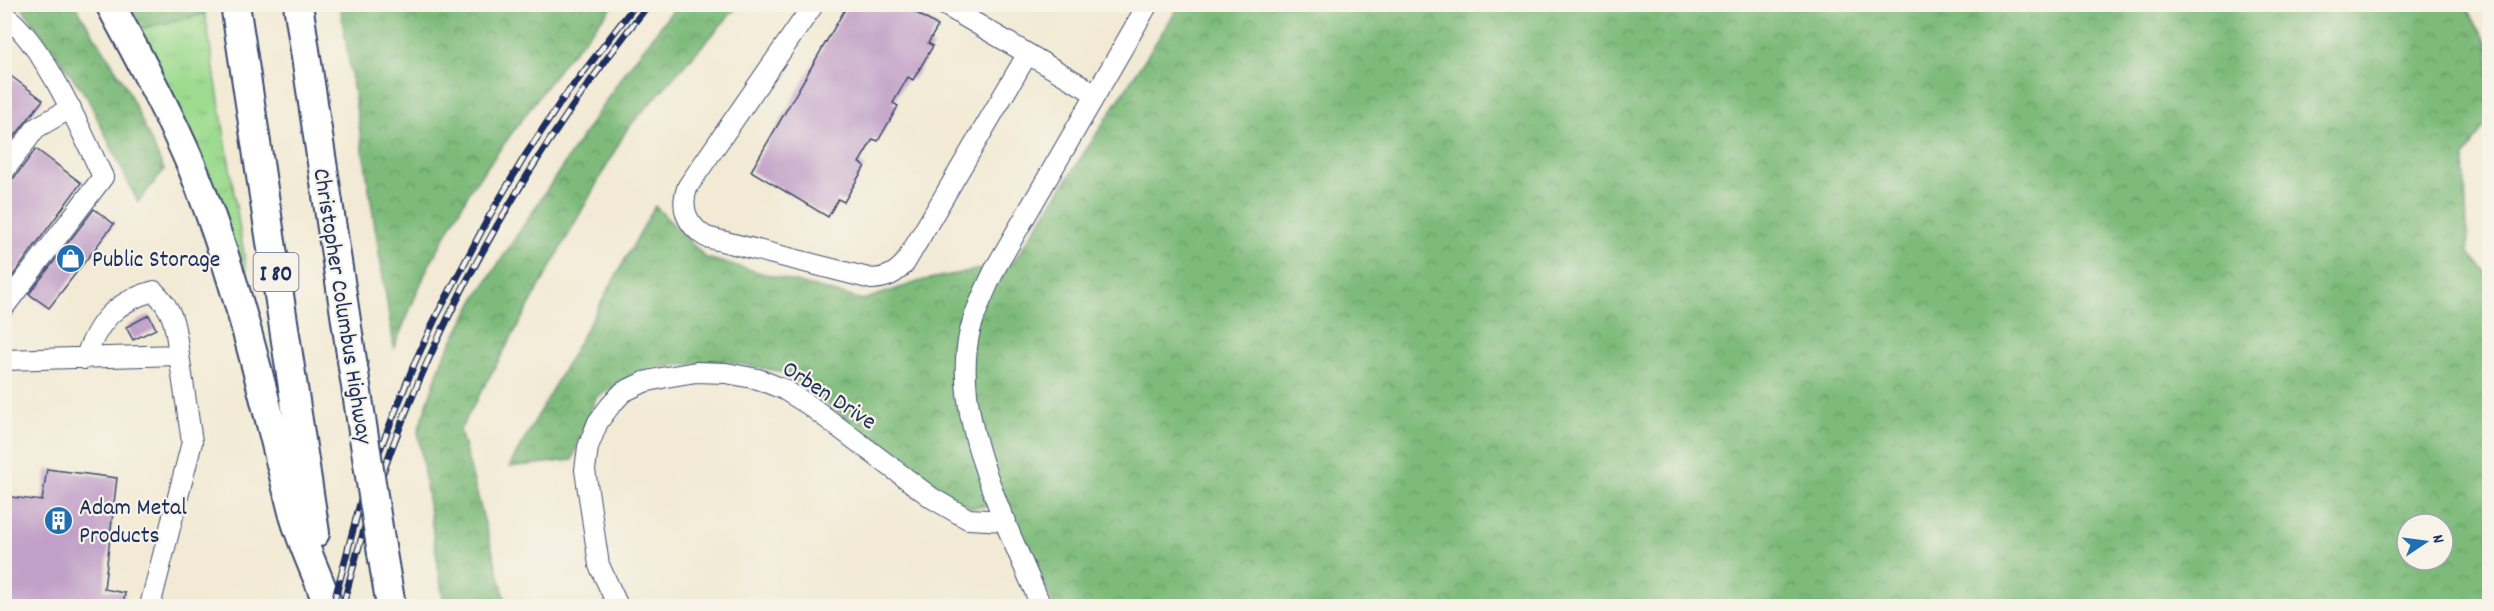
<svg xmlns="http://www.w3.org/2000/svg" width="2494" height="611" font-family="Dekko,sans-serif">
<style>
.grass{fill:url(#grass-tufts);stroke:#5c8577;stroke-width:1.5}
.forest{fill:url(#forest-crowns);stroke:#4c756c;stroke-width:1.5;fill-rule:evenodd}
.building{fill:#c1a0c8}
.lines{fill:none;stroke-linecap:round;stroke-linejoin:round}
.minor-casing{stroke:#3b4b70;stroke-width:22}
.highway-casing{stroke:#3b4b70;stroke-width:32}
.minor{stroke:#fff;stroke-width:20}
.highway{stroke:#fff;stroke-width:28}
.rail-casing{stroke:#1b2f5e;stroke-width:7}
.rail{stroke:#f7f3e8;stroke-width:4.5;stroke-dasharray:14;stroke-linecap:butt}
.highway-bridge-casing{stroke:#3b4b70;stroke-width:32;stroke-linecap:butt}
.highway-bridge{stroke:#fff;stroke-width:28}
.labels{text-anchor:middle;stroke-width:4.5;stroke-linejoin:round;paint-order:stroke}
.shield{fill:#f7f3e8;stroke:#5d6a87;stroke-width:1.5}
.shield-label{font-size:22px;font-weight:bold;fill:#1b2f5e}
.poi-label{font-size:24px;fill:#1b2f5e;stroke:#f7f3e8;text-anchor:start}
.street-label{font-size:24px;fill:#1b2f5e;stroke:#f7f3e8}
</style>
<defs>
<pattern id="grass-tufts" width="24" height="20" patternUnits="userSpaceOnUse" patternTransform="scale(1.5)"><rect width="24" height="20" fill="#9edb90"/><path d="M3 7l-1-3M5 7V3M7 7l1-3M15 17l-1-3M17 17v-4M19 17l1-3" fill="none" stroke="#88bc7f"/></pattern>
<pattern id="forest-crowns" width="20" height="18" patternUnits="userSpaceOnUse" patternTransform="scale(1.5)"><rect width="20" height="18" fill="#7ebb7a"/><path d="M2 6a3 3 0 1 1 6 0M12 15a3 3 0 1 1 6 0" fill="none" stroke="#669867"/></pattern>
</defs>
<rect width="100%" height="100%" fill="#f7f3e8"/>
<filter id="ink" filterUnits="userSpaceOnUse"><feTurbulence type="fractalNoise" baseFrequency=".0167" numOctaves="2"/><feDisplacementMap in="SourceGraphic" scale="12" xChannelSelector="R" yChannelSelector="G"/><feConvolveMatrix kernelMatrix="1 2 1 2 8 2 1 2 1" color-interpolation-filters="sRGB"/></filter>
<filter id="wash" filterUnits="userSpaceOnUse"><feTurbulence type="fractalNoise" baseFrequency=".008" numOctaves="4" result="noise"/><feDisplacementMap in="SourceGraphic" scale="24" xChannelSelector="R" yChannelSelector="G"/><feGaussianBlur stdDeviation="1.35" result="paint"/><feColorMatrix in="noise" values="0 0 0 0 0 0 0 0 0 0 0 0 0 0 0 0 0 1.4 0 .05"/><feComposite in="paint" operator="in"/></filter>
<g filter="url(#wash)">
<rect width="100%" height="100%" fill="#f2ead4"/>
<polygon class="grass" points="205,14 252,305 138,29"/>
<g class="forest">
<path d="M2464 4 2489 46V118L2464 158 2468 252 2489 276V606H1054L1015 522 987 506 971 508 943 491 784 372 723 361 651 368 596 397 572 460 509 467 655 206 706 258 863 300 924 280 1013 263 1180 5ZM2407 524H2443V560H2407Z"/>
<polygon points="20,5 75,5 125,84 164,170 138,202 87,97"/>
<polygon points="123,5 204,5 205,14 138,29"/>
<polygon points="340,5 614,5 564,62 471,189 427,269 394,347"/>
<polygon points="677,5 739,5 627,129 460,430 507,606 444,606 418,431 442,360 476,298 558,173 623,75"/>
</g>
<g id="blocks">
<g class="building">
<polygon points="848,4 902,4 938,26 928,43 933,46 913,80 908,77 893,103 898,106 878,141 873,139 859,163 865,166 844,202 838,199 828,217 751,171"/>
<polygon points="4,71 43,100 4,150"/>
<polygon points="36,149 81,183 9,281 4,277 4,183 14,178"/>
<polygon points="94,209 114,224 49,308 29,294"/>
<polygon points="149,315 156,329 133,340 126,327"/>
<polygon points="47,469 117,478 104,589 125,593 123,606 4,606 4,496 42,501"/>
</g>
</g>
</g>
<g filter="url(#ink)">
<use href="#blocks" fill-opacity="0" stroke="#3b4b70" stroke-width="1.5"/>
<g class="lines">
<defs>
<g id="minor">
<path d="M814 4 688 186C679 208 687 225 706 237L872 279C887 278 895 274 905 263L1027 55"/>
<polyline points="943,4 1096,94"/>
<path d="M4 15C44 43 82 133 103 177L4 307"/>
<polyline points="4,171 36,128 71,108"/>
<path d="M4 360 179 355C175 326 175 312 154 291 115 302 98 321 85 359"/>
<polyline points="150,606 192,442 179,355"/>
<polyline points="618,606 599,565 585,470 588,447 598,422 610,406 623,392 644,382 666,377 696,372 726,373 758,379 783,389 809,405 932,498 968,519 1006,521"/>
<path d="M1041 606C1009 528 949 417 970 331 976 308 986 288 996 267L1148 4"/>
</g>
<g id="highway">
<path d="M110 4C139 58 168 111 192 167 237 277 263 393 292 508 300 540 316 571 327 602"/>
<polyline points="235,4 315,533"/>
<polyline points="298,4 353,367"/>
<polyline points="382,553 391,606"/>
</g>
</defs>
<use href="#minor" class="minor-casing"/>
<use href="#highway" class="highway-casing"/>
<use href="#minor" class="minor"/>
<use href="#highway" class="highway"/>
<defs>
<g id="rail">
<polyline points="333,606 363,492 415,362 436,317 490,215 525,156 562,100 636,4"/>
<path d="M343 606C398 382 505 184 649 4"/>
</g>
</defs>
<use href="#rail" class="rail-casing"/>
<use href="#rail" class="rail"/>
<defs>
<polyline id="highway-bridge" points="353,367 382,553"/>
</defs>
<use href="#highway-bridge" class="highway-bridge-casing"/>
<use href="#highway-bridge" class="highway-bridge"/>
</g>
</g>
<defs>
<symbol id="shop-disc" viewBox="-11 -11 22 22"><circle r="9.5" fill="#1f6fb2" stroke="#f7f3e8"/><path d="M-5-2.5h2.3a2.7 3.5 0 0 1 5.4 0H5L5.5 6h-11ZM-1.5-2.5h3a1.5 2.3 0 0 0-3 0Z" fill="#fff"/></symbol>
<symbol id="building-disc" viewBox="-11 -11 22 22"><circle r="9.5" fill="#1f6fb2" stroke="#f7f3e8"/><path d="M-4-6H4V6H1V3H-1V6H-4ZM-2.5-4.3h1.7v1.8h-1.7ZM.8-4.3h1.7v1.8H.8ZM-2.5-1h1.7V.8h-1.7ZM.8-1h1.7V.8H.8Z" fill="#fff"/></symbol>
</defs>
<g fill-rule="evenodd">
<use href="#shop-disc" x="54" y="242" width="33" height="33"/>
<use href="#building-disc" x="42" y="504" width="33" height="33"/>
</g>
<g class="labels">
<rect class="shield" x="253.5" y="253" width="45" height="38" rx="4.5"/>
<g class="shield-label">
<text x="276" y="280">I 80</text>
</g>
<g class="poi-label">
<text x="92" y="266">Public Storage</text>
<text x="79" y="514">Adam Metal<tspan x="79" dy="28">Products</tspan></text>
</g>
<g class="street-label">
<text transform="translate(344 306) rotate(81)" y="8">Christopher Columbus Highway</text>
<text transform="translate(830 394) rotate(33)" y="8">Orben Drive</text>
</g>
</g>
<rect width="2494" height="611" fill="none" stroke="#f7f3e8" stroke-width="24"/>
<g transform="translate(2425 542) rotate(77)"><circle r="28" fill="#f7f3e8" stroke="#9fa5b1" stroke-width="1.5"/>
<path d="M0-4.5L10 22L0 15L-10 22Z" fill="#1f6fb2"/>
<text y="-9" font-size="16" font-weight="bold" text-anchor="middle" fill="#1b2f5e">N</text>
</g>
</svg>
